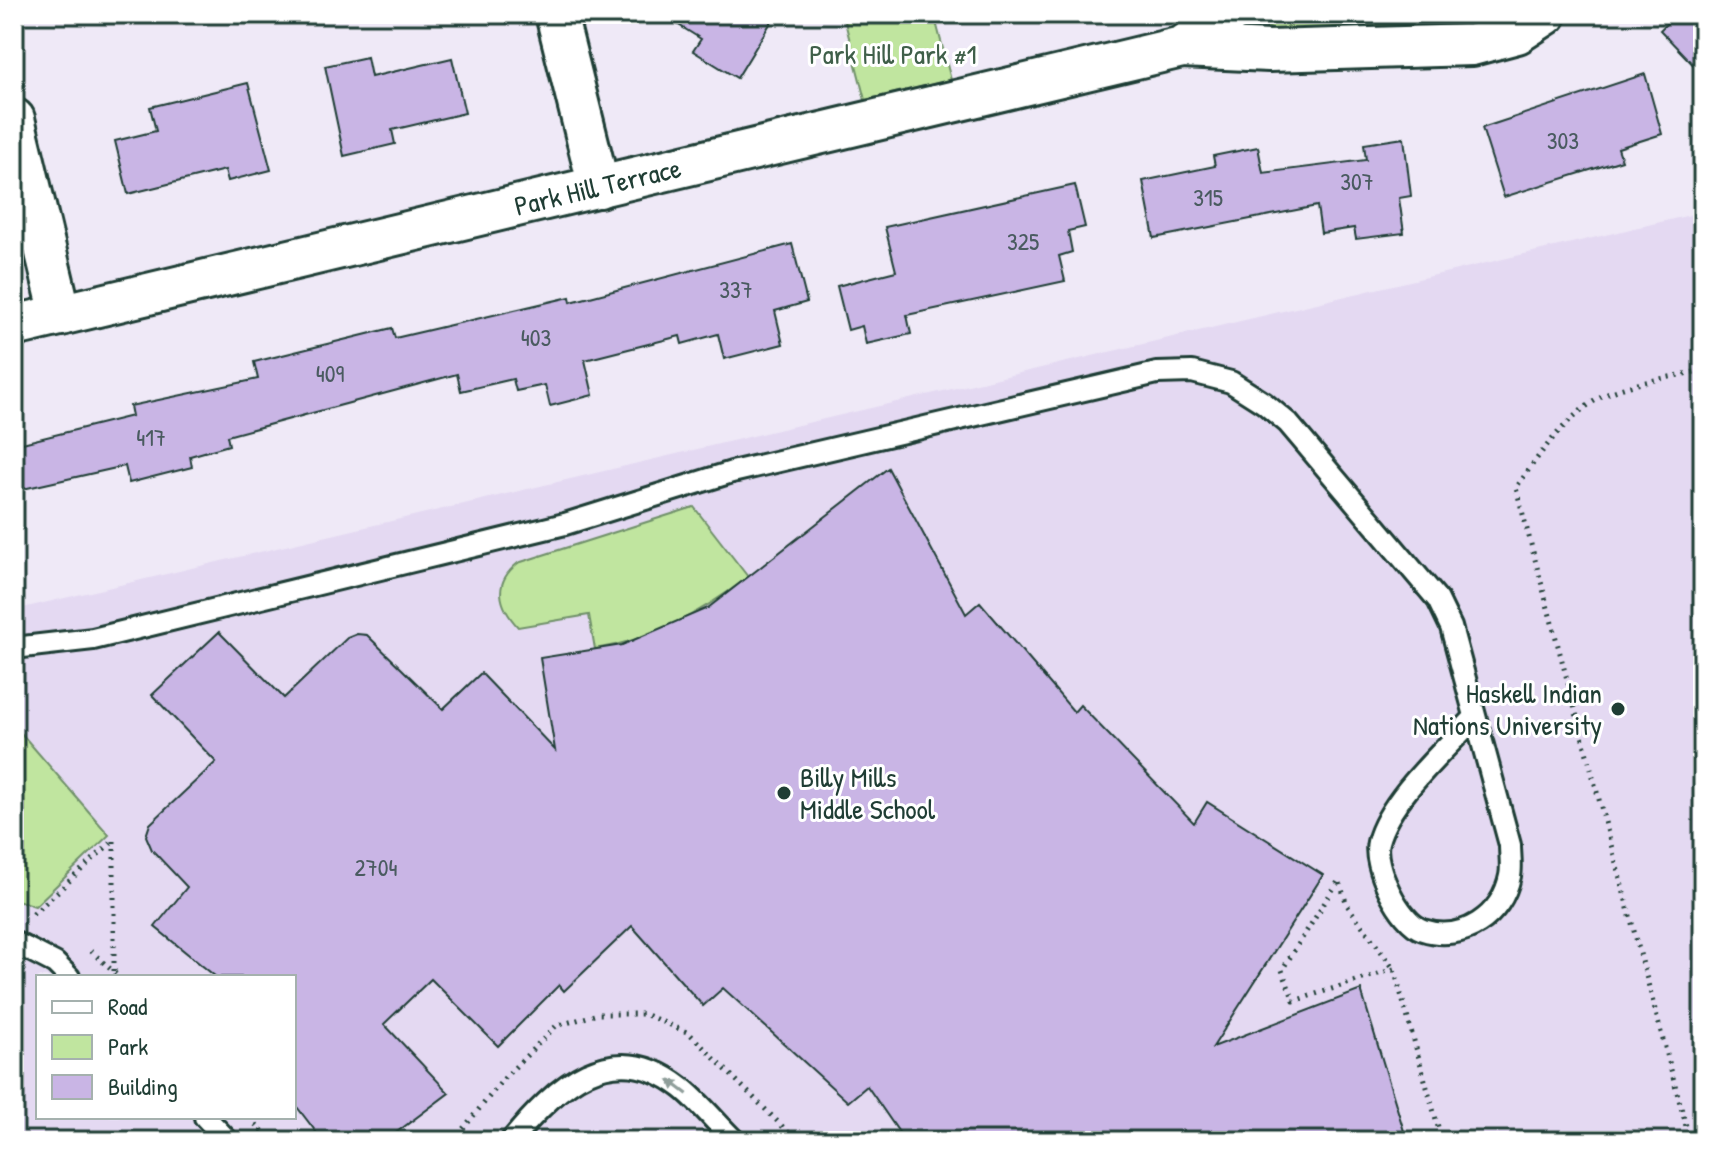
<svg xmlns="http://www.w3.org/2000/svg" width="1717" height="1155" font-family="'Patrick Hand',sans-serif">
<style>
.built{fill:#e4d9f2;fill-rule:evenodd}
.green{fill:#c0e59f;stroke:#70916a;stroke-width:2}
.building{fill:#c9b5e5;stroke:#1f3d34;stroke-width:2}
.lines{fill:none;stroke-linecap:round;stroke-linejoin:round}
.lane-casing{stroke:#1f3d34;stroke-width:26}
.street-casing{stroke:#1f3d34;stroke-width:46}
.path{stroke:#1f3d34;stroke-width:5;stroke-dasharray:2 6;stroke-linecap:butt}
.lane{stroke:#fff;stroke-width:20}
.street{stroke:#fff;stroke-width:40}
.oneway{fill:#8f9e9a}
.poi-dot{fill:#1f3d34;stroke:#fff;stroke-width:3}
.labels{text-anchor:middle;stroke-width:6;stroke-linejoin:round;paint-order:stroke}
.number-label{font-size:24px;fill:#4a5b60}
.park-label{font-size:28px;fill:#3f5f49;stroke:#fff}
.street-label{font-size:28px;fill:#1f3d34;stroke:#fff}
.poi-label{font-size:28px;fill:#1f3d34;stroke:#fff;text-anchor:end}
</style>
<rect width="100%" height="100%" fill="#efe9f7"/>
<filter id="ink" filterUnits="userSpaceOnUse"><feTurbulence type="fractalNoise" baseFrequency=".0125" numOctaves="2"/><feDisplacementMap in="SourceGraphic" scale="16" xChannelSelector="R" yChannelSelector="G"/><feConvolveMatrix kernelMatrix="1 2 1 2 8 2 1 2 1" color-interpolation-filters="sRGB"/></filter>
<g filter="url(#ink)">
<path class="built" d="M1703 212V1141H14V610ZM38 977H294V1117H38Z"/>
<g class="green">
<polygon points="843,14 934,14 951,80 865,100"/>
<polygon points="1269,14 1508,14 1457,26 1277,32 1266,26 1264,20"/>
<path d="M694 507 748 577C703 612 652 640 595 649L589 615 518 627C498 605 493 583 518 563Z"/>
<polygon points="14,725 109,835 35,906 14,899"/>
</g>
<g class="building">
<polygon points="661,14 776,14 737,78 693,51 701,39"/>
<polygon points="1676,14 1703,14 1703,75 1660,30"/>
<polygon points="367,57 371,77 452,58 465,113 392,130 395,144 344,156 325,66"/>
<polygon points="1645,74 1662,134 1618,148 1622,160 1504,197 1482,128"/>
<polygon points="248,83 271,170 228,181 225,170 128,194 115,141 156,131 150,107"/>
<polygon points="1404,138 1411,196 1399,198 1404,233 1356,239 1354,228 1321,233 1317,206 1154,238 1143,181 1215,166 1213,156 1258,147 1263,173 1366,160 1364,144"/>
<polygon points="1075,185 1085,227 1068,231 1072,252 1059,256 1065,281 907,315 911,334 866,344 862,326 848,330 837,286 896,271 885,227"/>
<polygon points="792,244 807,302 775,311 783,344 724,359 718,334 682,344 680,336 585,360 593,395 550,406 545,385 516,391 513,379 461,391 457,374 227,436 229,445 190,456 192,467 129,483 125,466 14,491 14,445 132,416 130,406 258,379 254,362 392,328 395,338 570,297 571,302"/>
<polygon points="888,468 966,614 980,602 1074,712 1080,705 1194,823 1207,802 1323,875 1213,1047 1361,990 1407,1141 905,1141 867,1086 848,1102 723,988 703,1006 632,926 564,991 559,985 498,1046 431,979 384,1024 449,1093 385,1141 323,1141 294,1103 294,977 216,977 155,927 187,887 152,850 146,836 150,824 216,762 152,695 219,632 284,698 347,638 357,634 367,635 443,709 481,673 555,750 540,658 622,645 708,608"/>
</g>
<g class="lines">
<defs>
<g id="lane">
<path d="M14 648 93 639 565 524 732 472 1157 373 1192 372 1231 382 1264 403 1288 423 1438 600 1451 627 1510 845C1510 855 1512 867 1510 876 1502 916 1463 943 1423 930 1400 923 1372 865 1378 842 1389 799 1445 750 1475 717"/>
<polyline points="14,942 55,963 69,977"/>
<polyline points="205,1117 228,1141"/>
<path d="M511 1141C555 1087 612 1033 682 1088 701 1103 717 1124 735 1141"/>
</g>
<g id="street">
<polyline points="556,14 599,187"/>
<polyline points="1182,47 1269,51 1472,45 1517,33 1546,14"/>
<polyline points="14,119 61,315"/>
<path id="s1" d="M14 326 1182 47 1229 14"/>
</g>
</defs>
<use href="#lane" class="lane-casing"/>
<use href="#street" class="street-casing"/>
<g class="path">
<polyline points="33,914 113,841"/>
<polyline points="91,951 119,977"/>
<polyline points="1394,969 1294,1001 1282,970 1339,880 1347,905 1394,969 1442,1141"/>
<polyline points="114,971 114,840"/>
<polyline points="256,1124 272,1141"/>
<polyline points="453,1141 506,1076 556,1026 598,1014 644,1014 689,1033 797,1141"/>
<path d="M1690 1141 1516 488C1541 452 1570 409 1612 392 1640 381 1674 377 1703 370"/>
</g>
<use href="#lane" class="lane"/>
<use href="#street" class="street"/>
</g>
<defs><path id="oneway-solid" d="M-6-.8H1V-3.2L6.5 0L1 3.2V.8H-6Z" transform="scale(2)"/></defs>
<use class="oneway" href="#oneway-solid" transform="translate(678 1087) rotate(-143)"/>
</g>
<g class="poi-dot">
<circle cx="1618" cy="709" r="8"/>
<circle cx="784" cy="793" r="8"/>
</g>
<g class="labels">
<g class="number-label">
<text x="1563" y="149">303</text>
<text x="1357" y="190">307</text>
<text x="1208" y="206">315</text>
<text x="1023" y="250">325</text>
<text x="736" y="298">337</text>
<text x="536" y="346">403</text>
<text x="330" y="382">409</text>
<text x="151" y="446">417</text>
<text x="376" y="876">2704</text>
</g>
<g class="park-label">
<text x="893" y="64">Park Hill Park #1</text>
</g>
<g class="street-label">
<text dy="10" stroke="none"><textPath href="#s1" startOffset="600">Park Hill Terrace</textPath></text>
</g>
<g class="poi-label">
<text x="1602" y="703">Haskell Indian<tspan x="1602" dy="32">Nations University</tspan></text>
<text x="800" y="787" text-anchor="start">Billy Mills<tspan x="800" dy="32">Middle School</tspan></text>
</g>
</g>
<rect width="1717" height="1155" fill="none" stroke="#fff" stroke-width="48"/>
<rect x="24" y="24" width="1669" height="1107" fill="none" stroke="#1f3d34" stroke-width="3" filter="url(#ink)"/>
<rect x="36" y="975" width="260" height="144" fill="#ffffff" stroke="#a5b1ae" stroke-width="2"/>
<rect x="52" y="1001" width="40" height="12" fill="#ffffff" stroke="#a5b1ae" stroke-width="2"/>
<text x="108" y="1015" font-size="24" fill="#1f3d34">Road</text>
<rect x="52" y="1035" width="40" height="24" fill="#c0e59f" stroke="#a5b1ae" stroke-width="2"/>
<text x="108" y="1055" font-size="24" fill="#1f3d34">Park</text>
<rect x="52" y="1075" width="40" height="24" fill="#c9b5e5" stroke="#a5b1ae" stroke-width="2"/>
<text x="108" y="1095" font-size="24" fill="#1f3d34">Building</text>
</svg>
